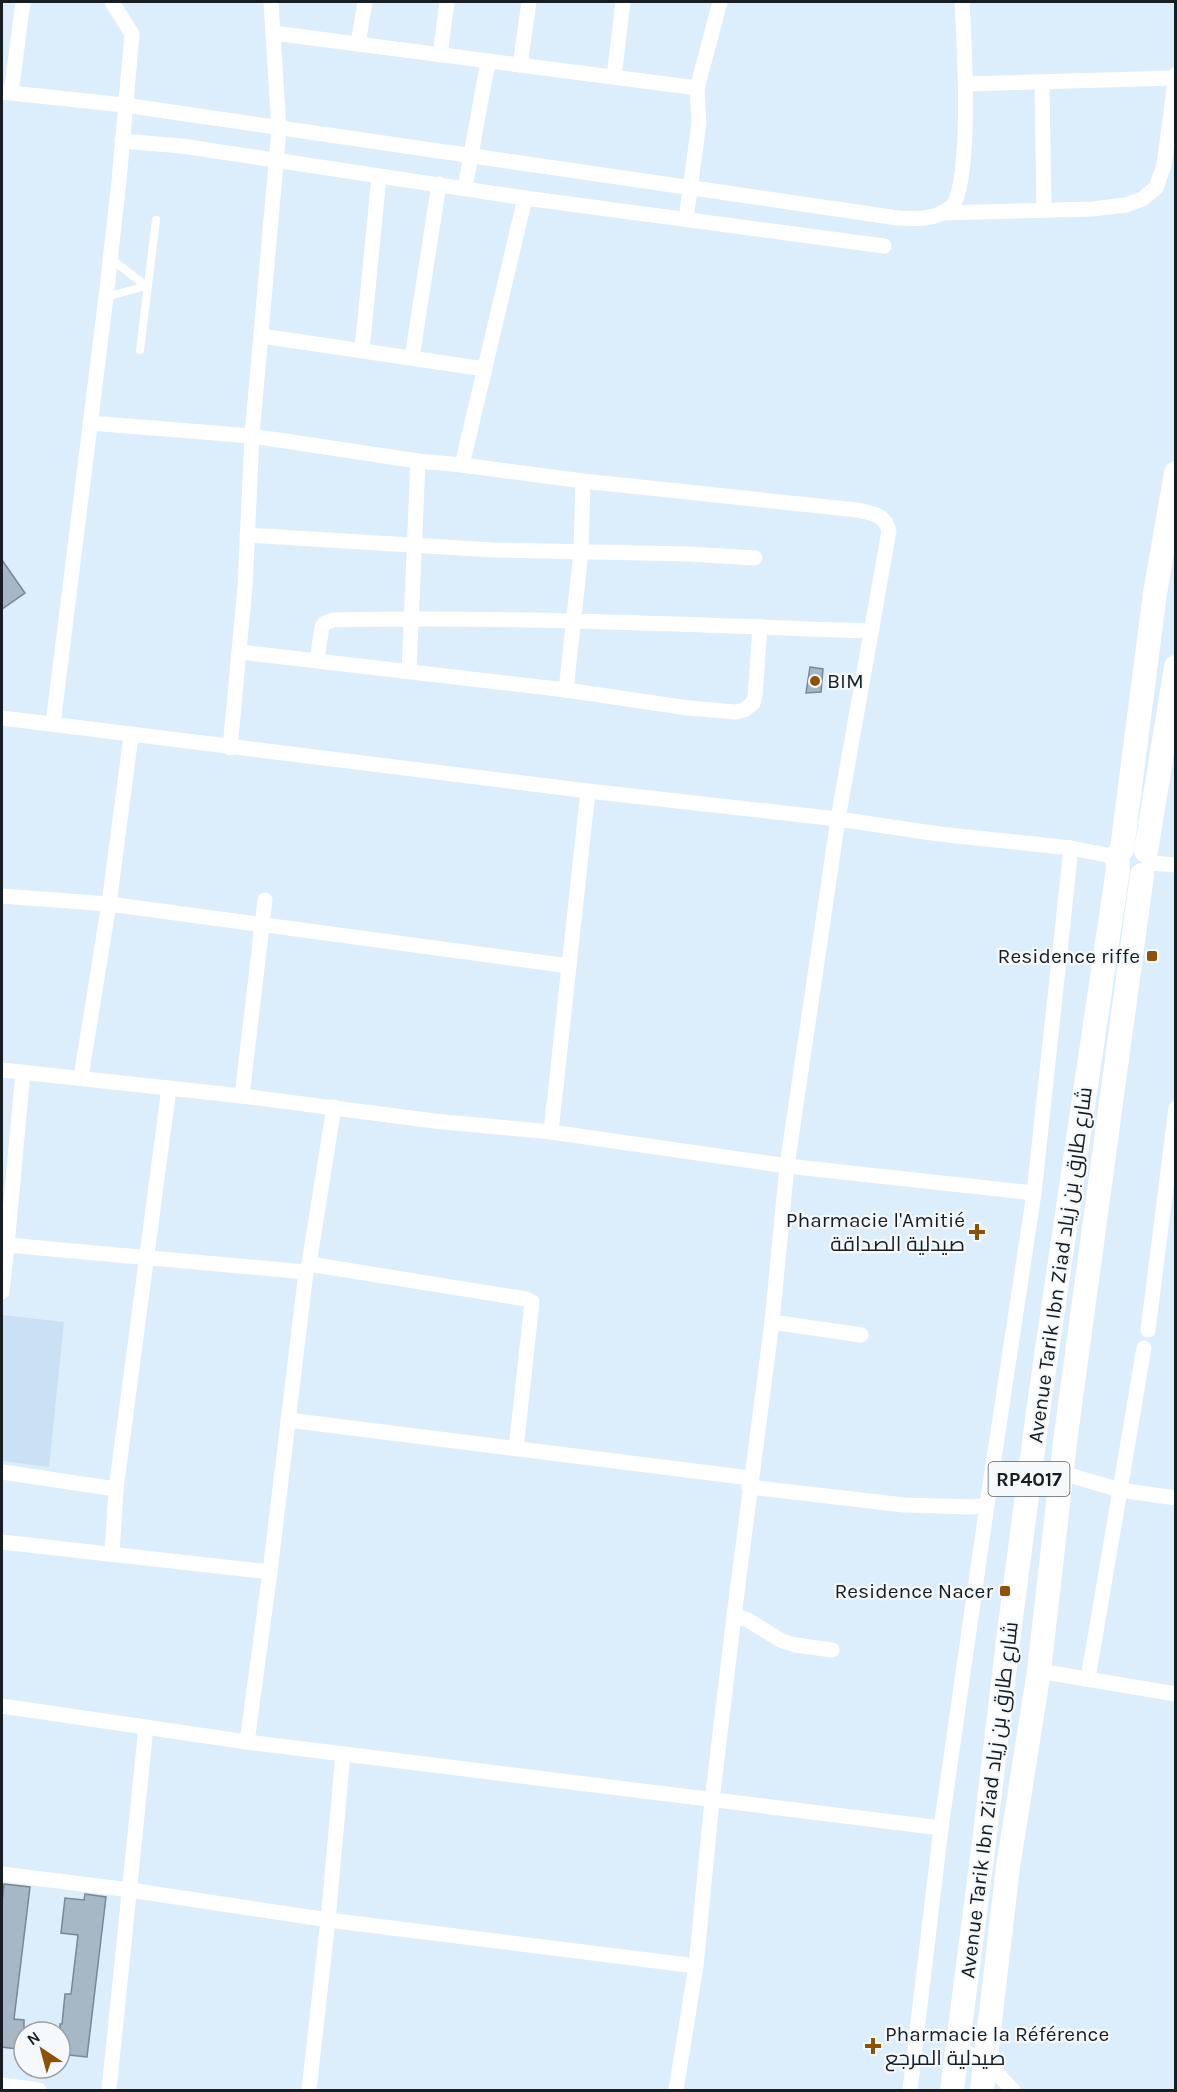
<svg xmlns="http://www.w3.org/2000/svg" width="1177" height="2092" font-family="Karla,Cairo,sans-serif">
<style>
.built{fill:#cae1f5}
.building{fill:#a6b7c5;stroke:#788795;stroke-width:1.5}
.lines{fill:none;stroke-linecap:round;stroke-linejoin:round}
.lane{stroke:#fff;stroke-width:8}
.street{stroke:#fff;stroke-width:15}
.primary{stroke:#fff;stroke-width:24}
.poi-dot{fill:#8b5208;stroke:#f5f9fc;stroke-width:2}
.labels{text-anchor:middle;stroke-width:4.5;stroke-linejoin:round;paint-order:stroke}
.shield{fill:#f5f9fc;stroke:#5a6064;stroke-width:1.5}
.shield-label{font-size:20px;font-weight:bold;fill:#171e23}
.poi-label{font-size:21px;fill:#171e23;stroke:#f5f9fc;text-anchor:end}
.street-label{font-size:21px;fill:#171e23;stroke:#f5f9fc}
</style>
<rect width="100%" height="100%" fill="#dcedfc"/>
<polygon class="built" points="2,1315 64,1322 49,1467 2,1461"/>
<g class="building">
<polygon points="2,560 25,593 2,609"/>
<polygon points="810,667 823,669 821,692 806,693"/>
<polygon points="4,1884 30,1887 14,2019 24,2020 24,2050 2,2047 2,1902"/>
<polygon points="85,1894 106,1897 87,2057 60,2054 60,2024 62,2024 65,1994 71,1994 78,1935 61,1933 65,1898 84,1900"/>
</g>
<g class="lines">
<g class="lane">
<polyline points="106,297 146,286 110,258"/>
<polyline points="140,350 156,220"/>
</g>
<g class="street">
<polyline points="273,33 697,88"/>
<polyline points="358,44 365,2"/>
<polyline points="440,55 447,2"/>
<polyline points="520,65 529,2"/>
<polyline points="614,77 623,2"/>
<polyline points="1042,82 1044,210"/>
<polyline points="966,84 1175,78"/>
<path d="M2 92 124 105 898 218C917 219 936 220 951 207 973 187 964 36 962 2"/>
<polyline points="11,93 23,2"/>
<polyline points="122,141 182,146 525,198 884,246"/>
<polyline points="465,188 488,61"/>
<polyline points="942,213 1092,209 1126,205 1142,199 1156,188 1164,165 1176,74"/>
<polyline points="686,219 699,123 697,88 720,2"/>
<polyline points="261,336 485,369"/>
<polyline points="362,350 379,177"/>
<polyline points="412,358 439,184"/>
<polyline points="90,423 252,436 418,461 462,465 525,198"/>
<path d="M462 465 583 481 857 510C871 513 885 514 889 531L838 819 787 1166 772 1322 734 1616 712 1801 696 1966 676 2090"/>
<polyline points="247,535 493,550 689,554 755,558"/>
<polyline points="240,652 566,690 688,708 736,712 744,710 753,703 755,696 760,627"/>
<path d="M317 660 322 627 325 623 333 620C512 616 692 625 872 631"/>
<polyline points="409,671 418,461"/>
<polyline points="566,690 581,552 583,481"/>
<polyline points="2,718 588,791 838,819 939,834 1071,848 1117,857"/>
<polyline points="53,724 106,297 119,181 132,34 112,2"/>
<polyline points="230,748 245,587 252,436 279,129 271,2"/>
<polyline points="1150,863 1176,865"/>
<polyline points="2,896 109,904 569,966"/>
<polyline points="2,1070 242,1096 434,1121 551,1132 787,1166 1034,1193"/>
<polyline points="81,1077 109,904 131,736"/>
<polyline points="242,1096 265,900"/>
<polyline points="551,1132 588,791"/>
<polyline points="7,1245 23,1072"/>
<polyline points="309,1264 526,1299 532,1302 516,1449"/>
<polyline points="2,1292 7,1245 306,1272"/>
<polyline points="772,1322 861,1335"/>
<polyline points="1148,1330 1176,1108"/>
<polyline points="288,1420 750,1478"/>
<polyline points="2,1472 116,1489"/>
<polyline points="1062,1473 1120,1490 1176,1498"/>
<polyline points="749,1487 904,1505 971,1507 987,1505"/>
<polyline points="2,1542 270,1572"/>
<polyline points="112,1554 116,1489 169,1088"/>
<polyline points="734,1616 748,1620 780,1640 795,1645 832,1650"/>
<polyline points="1039,1671 1176,1694"/>
<polyline points="1088,1679 1144,1348"/>
<polyline points="2,1706 247,1742 941,1828"/>
<polyline points="247,1742 270,1572 306,1272 309,1264 334,1107"/>
<polyline points="2,1874 130,1890 328,1920 696,1966"/>
<polyline points="958,2048 986,2062 1013,2090"/>
<polyline points="2,2085 39,2090"/>
<polyline points="109,2090 146,1727"/>
<polyline points="309,2090 328,1920 343,1754"/>
<polyline points="910,2090 941,1828 987,1505 1034,1193 1071,848"/>
</g>
<g class="primary">
<polyline points="1146,851 1176,667"/>
<polyline points="952,2090 984,1842 1009,1633 1040,1397 1118,869 1117,857 1122,849 1155,593 1176,473"/>
<polyline points="982,2090 1008,1867 1039,1671 1065,1442 1142,875"/>
</g>
</g>
<g class="poi-dot">
<circle cx="815" cy="681" r="6"/>
<rect x="1146" y="950" width="12" height="12" rx="3"/>
<path d="M974 1223h6v6h6v6h-6v6h-6v-6h-6v-6h6z"/>
<rect x="999" y="1585" width="12" height="12" rx="3"/>
<path d="M870 2037h6v6h6v6h-6v6h-6v-6h-6v-6h6z"/>
</g>
<g class="labels">
<rect class="shield" x="988.5" y="1462" width="81" height="34" rx="4.5"/>
<g class="shield-label">
<text x="1029" y="1486">RP4017</text>
</g>
<g class="poi-label">
<text x="827" y="688" text-anchor="start">BIM</text>
<text x="1140" y="963">Residence riffe</text>
<text x="965" y="1227">Pharmacie l'Amitié<tspan x="965" dy="24">صيدلية الصداقة</tspan></text>
<text x="993" y="1598">Residence Nacer</text>
<text x="885" y="2041" text-anchor="start">Pharmacie la Référence<tspan x="885" dy="24">صيدلية المرجع</tspan></text>
</g>
<g class="street-label">
<text transform="translate(1060 1265) rotate(-82)" y="7">Avenue Tarik Ibn Ziad شارع طارق بن زياد</text>
<text transform="translate(989 1800) rotate(-83)" y="7">Avenue Tarik Ibn Ziad شارع طارق بن زياد</text>
</g>
</g>
<rect width="1177" height="2092" fill="none" stroke="#171e23" stroke-width="6"/>
<g transform="translate(42 2050) rotate(324)"><circle r="28" fill="#f5f9fc" stroke="#9ca1a5" stroke-width="1.5"/>
<path d="M0-4.5L10 22L0 15L-10 22Z" fill="#8b5208"/>
<text y="-9" font-size="16" font-weight="bold" text-anchor="middle" fill="#171e23">N</text>
</g>
</svg>
